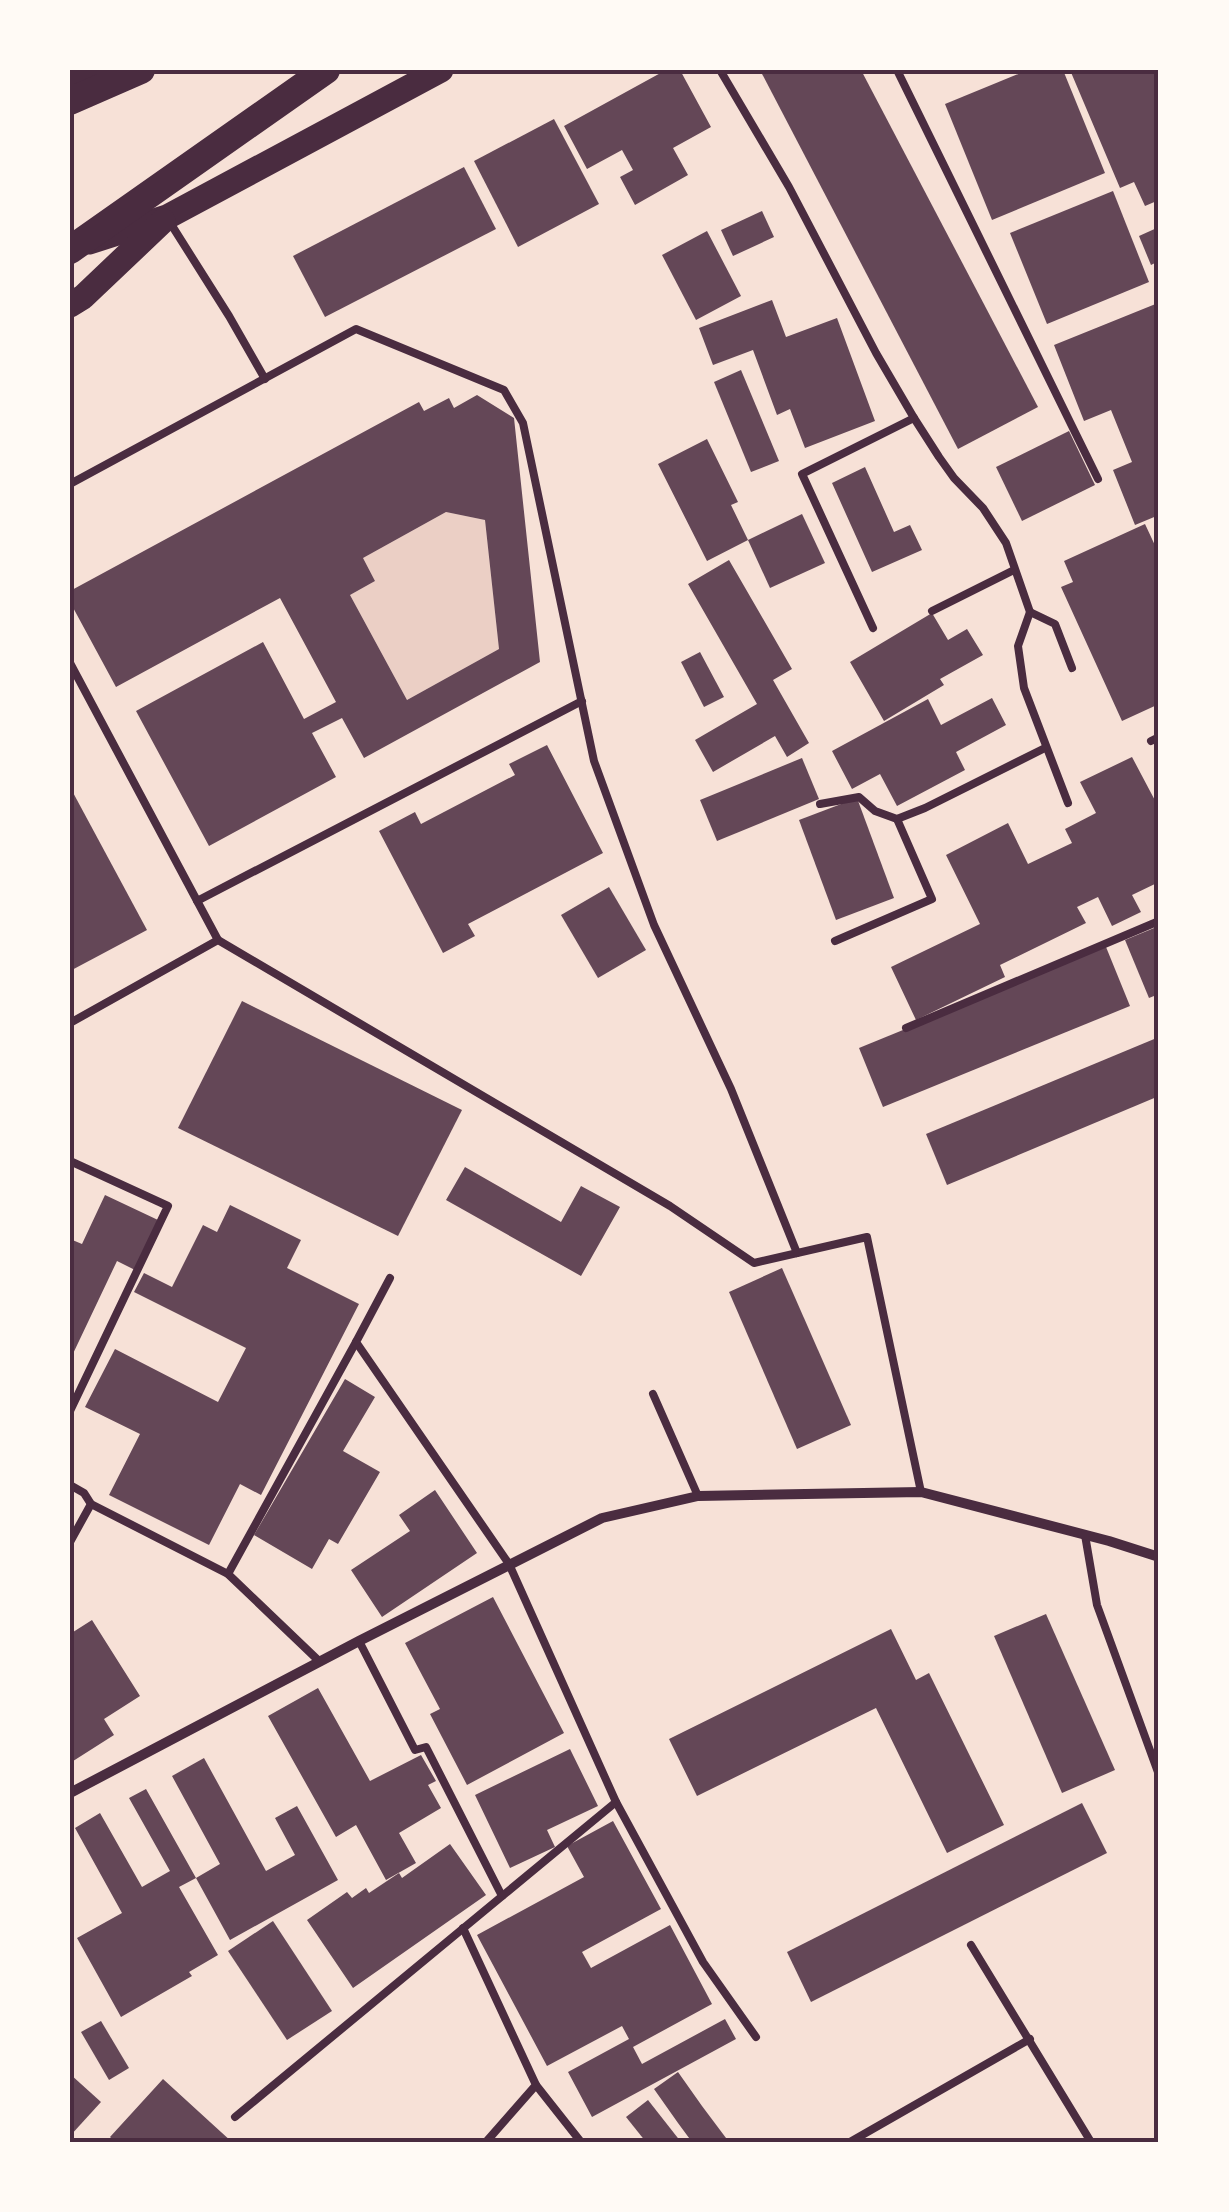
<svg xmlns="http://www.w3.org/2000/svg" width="1229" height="2212" font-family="'Source Serif 4',serif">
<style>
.green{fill:#ebcfc5}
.building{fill:#644757;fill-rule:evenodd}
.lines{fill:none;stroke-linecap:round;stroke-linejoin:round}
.service{stroke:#4a2c40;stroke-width:8}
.minor{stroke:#4a2c40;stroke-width:10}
.primary{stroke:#4a2c40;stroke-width:25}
.trunk{stroke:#4a2c40;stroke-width:28}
.neatline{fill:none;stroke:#4a2c40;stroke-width:4}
</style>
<rect width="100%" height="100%" fill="#f7e1d7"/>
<polygon class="green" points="446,512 485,520 499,649 407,700 350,595 375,581 363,558"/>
<g class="building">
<polygon points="666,70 680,70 711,127 673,148 688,175 635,205 620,177 633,170 622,150 587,169 564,126"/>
<polygon points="760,70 861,70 1038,407 958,449"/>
<polygon points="1028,70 1063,70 1105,173 992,220 945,104"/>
<polygon points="1070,70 1159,70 1159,200 1145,206 1134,182 1120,188"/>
<polygon points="554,119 599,204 518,247 474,161"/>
<polygon points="464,167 496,229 325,317 293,256"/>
<polygon points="1113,191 1149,282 1047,324 1010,233"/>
<polygon points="762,211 774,237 733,256 721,230"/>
<polygon points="1159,227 1159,261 1151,265 1139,236"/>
<polygon points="707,231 741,296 696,320 662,255"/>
<polygon points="772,300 786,337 837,318 875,421 805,448 790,409 777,415 753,350 713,365 699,328"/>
<polygon points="1158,303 1159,515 1135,525 1113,470 1132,462 1111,410 1084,421 1054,345"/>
<polygon points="741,370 779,461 751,472 714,382"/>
<path d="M477 395 514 418 540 662 364 758 342 718 312 733 336 777 209 846 136 711 263 642 304 719 336 702 280 598 116 687 70 602V591L419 402 424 411 449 398 454 408ZM446 512 485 520 499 649 407 700 350 595 375 581 363 558Z"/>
<polygon points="1069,431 1095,485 1022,521 996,467"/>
<polygon points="707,439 738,502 731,505 748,540 707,561 658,464"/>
<polygon points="865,467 894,532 910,525 922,550 872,572 832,483"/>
<polygon points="802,514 825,563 770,588 748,540"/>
<polygon points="1145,524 1159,554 1159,704 1122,721 1061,587 1073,582 1064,561"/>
<polygon points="729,560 792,669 773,680 809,743 787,757 775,736 713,772 695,740 757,704 688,584"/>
<polygon points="932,613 948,640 967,629 983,655 940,679 944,685 884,721 850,662"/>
<polygon points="700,652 724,697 704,707 681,662"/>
<polygon points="992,698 1006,725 956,752 965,770 897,806 880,774 852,789 832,751 928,699 941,725"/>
<polygon points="547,745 603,853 468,924 475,936 443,953 379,831 415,812 421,824 515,775 509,764"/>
<polygon points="1132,757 1159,808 1159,882 1132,895 1141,912 1112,926 1098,897 1077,907 1086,923 1000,965 1005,977 916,1020 891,967 980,924 946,855 1008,823 1028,864 1072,843 1065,829 1096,813 1080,782"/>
<polygon points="802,758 819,799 717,841 700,800"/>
<polygon points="70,787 147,930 70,971"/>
<polygon points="857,798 894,898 836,920 799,820"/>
<polygon points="609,887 646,950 598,978 561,915"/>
<polygon points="1159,926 1159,994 1149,998 1125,940"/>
<polygon points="1106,947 1130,1006 883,1107 859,1048"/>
<polygon points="242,1001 462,1110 398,1236 178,1128"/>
<polygon points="1159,1037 1159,1096 947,1185 926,1134"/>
<polygon points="465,1167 561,1222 581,1186 620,1207 581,1276 446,1200"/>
<polygon points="105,1195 158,1220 135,1270 117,1261 70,1360 70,1239 82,1244"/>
<polygon points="230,1205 301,1240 287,1268 359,1304 261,1495 240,1484 209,1545 109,1495 140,1434 85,1407 115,1349 218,1402 246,1348 134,1292 144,1273 172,1287 203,1225 217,1232"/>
<polygon points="782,1268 851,1425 797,1449 729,1292"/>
<polygon points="345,1379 375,1397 343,1451 380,1472 338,1544 329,1539 312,1569 254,1535"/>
<polygon points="435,1490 477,1553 382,1617 351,1570 410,1531 399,1515"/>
<polygon points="493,1597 564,1733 467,1785 430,1714 440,1709 405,1643"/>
<polygon points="1046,1614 1115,1770 1062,1793 994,1636"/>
<polygon points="92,1620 140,1696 104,1719 114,1735 70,1763 70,1634"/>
<polygon points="891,1629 916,1680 929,1673 1004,1825 947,1853 876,1708 697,1796 669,1739"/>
<polygon points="318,1688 370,1781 421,1755 436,1781 428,1785 441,1808 399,1833 416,1863 386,1880 356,1825 336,1837 268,1716"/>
<polygon points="570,1749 598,1806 547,1830 555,1847 510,1868 475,1795"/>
<polygon points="204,1758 266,1871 295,1855 275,1818 297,1806 338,1880 230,1940 196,1878 220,1864 172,1776"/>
<polygon points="146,1789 196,1878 179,1887 218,1955 189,1972 192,1976 121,2017 77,1938 122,1913 75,1828 100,1813 142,1887 170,1871 129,1798"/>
<polygon points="1082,1803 1107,1853 811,2002 787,1952"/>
<polygon points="613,1821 661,1909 582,1952 591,1968 670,1925 712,2004 633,2047 642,2064 725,2019 736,2039 592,2117 568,2072 629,2039 622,2026 547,2066 477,1935 584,1877 567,1846"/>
<polygon points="450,1844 486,1895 353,1988 307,1920 347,1892 352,1898 366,1888 369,1893 399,1873 402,1878"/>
<polygon points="273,1921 332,2011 287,2040 228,1951"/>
<polygon points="101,2021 129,2068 109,2080 81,2032"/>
<polygon points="678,2072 702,2106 729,2142 692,2142 678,2123 654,2089"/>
<polygon points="70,2074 101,2102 70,2136"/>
<polygon points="163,2079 210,2122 232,2142 115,2142 110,2137"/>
<polygon points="648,2100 681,2142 646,2142 626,2117"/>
</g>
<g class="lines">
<g class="service">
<polyline points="720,70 789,187 876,353 914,418 939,457 954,478 983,508 1006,543 1030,612 1018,646 1024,688 1068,803"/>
<polyline points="897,70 1098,479"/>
<polyline points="169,221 229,316 265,379"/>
<polyline points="70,484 356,329 504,390 523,423 594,761 654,925 731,1089 797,1253"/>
<polyline points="932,611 1014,570"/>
<polyline points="1030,612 1055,624 1072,668"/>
<polyline points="873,628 802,474 914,418"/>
<polyline points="70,663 218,940"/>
<polyline points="1151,741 1159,737"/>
<polyline points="820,804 859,797 875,811 897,819 925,808 1045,748"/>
<polyline points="197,901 582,701"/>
<polyline points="835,941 932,899 897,819"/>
<polyline points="70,1023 218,940 670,1206 754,1263 867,1237 921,1492"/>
<polyline points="906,1028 1159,921"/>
<polyline points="70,1161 168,1206 70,1411"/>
<polyline points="390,1278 356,1342 509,1564 616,1802 703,1962 756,2037"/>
<polyline points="653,1394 698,1496"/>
<polyline points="70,1485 84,1493 91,1504 228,1574 320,1662"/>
<polyline points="1085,1535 1097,1605 1159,1775"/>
<polyline points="70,1542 91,1504"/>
<polyline points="228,1574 356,1342"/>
<polyline points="359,1641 415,1750 426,1747 502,1896"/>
<polyline points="463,1928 536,2085 486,2142"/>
<polyline points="971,1945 1091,2142"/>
<polyline points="536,2085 581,2142"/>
<polyline points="235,2117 616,1802"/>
<polyline points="850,2142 1030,2039"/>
</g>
<polyline class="minor" points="70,1793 359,1641 602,1518 698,1496 921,1492 1109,1541 1159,1557"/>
<g class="primary">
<polyline points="70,83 98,70"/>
<polyline points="89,242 167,217 441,70"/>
<polyline points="70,305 83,297 163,221"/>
</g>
<g class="trunk">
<polyline points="70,101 141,70"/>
<polyline points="70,250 326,70"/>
</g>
</g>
<rect width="1229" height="2212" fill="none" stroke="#fffaf5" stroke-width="145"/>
<rect x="72" y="72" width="1084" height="2068" class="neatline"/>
</svg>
